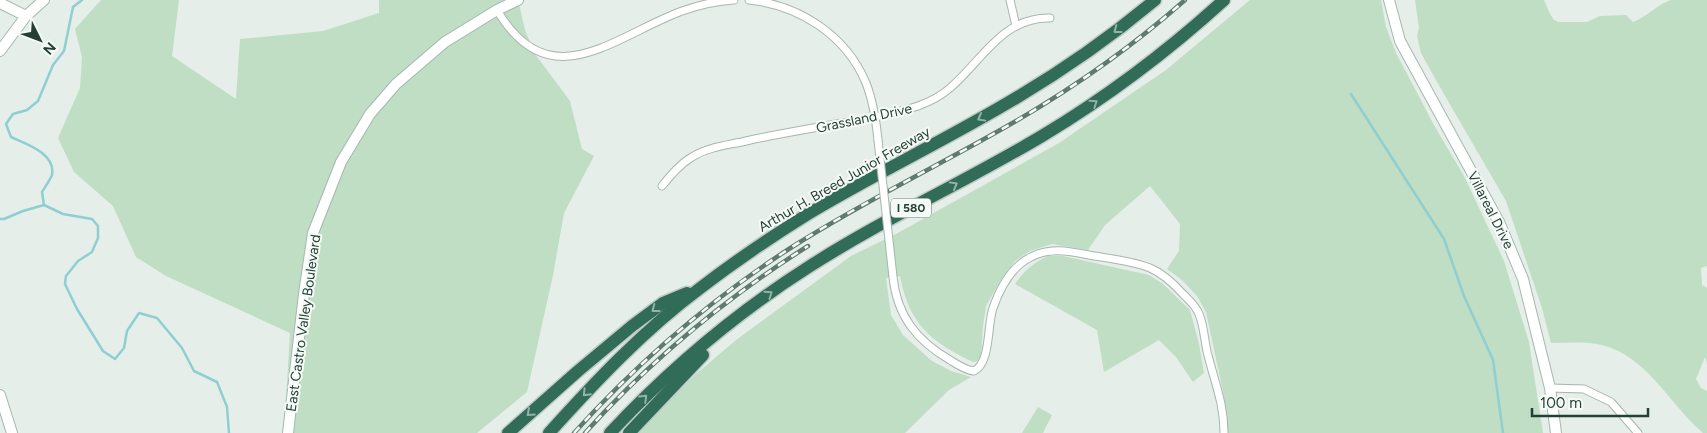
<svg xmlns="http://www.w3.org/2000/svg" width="1707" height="433" font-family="Figtree,sans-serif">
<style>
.green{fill:#bfdec3}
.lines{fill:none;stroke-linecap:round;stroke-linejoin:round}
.stream{stroke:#8fcfd1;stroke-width:2.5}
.street-casing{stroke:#a7b6af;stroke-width:9}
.secondary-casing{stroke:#a3b9af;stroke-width:12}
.highway-casing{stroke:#c2cac6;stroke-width:15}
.street{stroke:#fff;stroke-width:7}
.secondary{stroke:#fff;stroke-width:10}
.highway{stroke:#306c58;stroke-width:12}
.rail-casing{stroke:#5f7b70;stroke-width:4.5}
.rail{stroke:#f6faf7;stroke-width:2.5;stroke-dasharray:8;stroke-linecap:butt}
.street-bridge-casing{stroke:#a7b6af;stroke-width:9;stroke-linecap:butt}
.street-bridge{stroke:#fff;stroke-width:7}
.oneway{stroke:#93b3a8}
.labels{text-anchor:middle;stroke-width:4;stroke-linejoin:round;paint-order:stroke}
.shield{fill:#f6faf7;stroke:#63786f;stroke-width:1}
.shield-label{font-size:12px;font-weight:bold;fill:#244035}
.street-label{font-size:14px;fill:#244035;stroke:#f6faf7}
</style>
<rect width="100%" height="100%" fill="#e5eee9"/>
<g class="green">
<polygon points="101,0 179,0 172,56 236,99 240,39 323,31 379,13 379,0 518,0 525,30 535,54 570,101 582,149 594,156 564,213 553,275 527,392 477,433 284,433 290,333 166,276 136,257 113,206 74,172 58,138 80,88 82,57 75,29"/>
<path d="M1250 0H1381L1386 27 1396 53 1435 127 1464 176 1504 261 1529 342 1543 433H1226L1227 415 1224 396 1206 312 1197 296 1182 280 1167 269 1179 251 1180 224 1150 186 1105 225 1088 250 1052 244 1030 251 1015 261 1002 278 986 306 983 326 981 355 978 361 973 362C931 342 909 324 900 276L886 278 891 315 903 335 932 361 951 371 971 377 949 390 905 433H636L695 375 736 340 851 256 896 234 1059 143 1166 70Z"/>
<path d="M1415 0H1544L1550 14 1554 20 1559 22H1587L1600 16 1626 15 1633 22C1647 17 1657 4 1671 0 1680 0 1697 0 1707 0V266L1701 268 1702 285 1707 288V363L1705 357 1696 379 1701 388 1707 391V433H1703C1670 405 1647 356 1602 345 1585 341 1568 343 1551 343L1542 308 1506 201 1441 89 1421 53 1417 36 1419 28Z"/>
<path d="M1048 256H1063L1149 275 1163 284 1190 310 1199 344 1204 373 1193 382 1176 357 1159 340 1104 372 1097 330 1015 284C1024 271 1033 263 1048 256Z"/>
<polygon points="1038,407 1052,415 1043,433 1022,433"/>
</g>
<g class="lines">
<g class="stream">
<polyline points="1351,94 1444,239 1464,296 1493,360 1503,433"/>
<polyline points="44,205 63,214 92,219 98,226 98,238 92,252 78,261 66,276 65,284 77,309 103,351 115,359 124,348 127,331 139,313 157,318 182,348 194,371 217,382 227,407 229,433"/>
<path d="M44 205 42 192C45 187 50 180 52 175 56 153 26 144 11 137L6 124 13 114 27 110 38 101 53 65 64 51 73 7 82 0"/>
<polyline points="0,219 4,219 23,211 44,205"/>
</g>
<defs>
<g id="street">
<path d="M749 0C799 5 846 35 866 83 873 101 876 120 878 140"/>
<polyline points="1010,0 1016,26"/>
<path d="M497 10C550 100 614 36 682 11 699 5 716 1 734 0"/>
<path d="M662 186C671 175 680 164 692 157 707 147 729 145 746 141 782 133 818 127 855 121 876 117 897 113 918 106 929 102 941 96 950 88 982 61 1002 17 1050 18"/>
<path d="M893 277C897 316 917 341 950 360 958 365 965 370 974 371 991 363 987 325 993 308 1000 288 1012 266 1031 257 1051 246 1073 252 1094 256 1113 259 1132 261 1150 268 1162 273 1174 284 1183 294 1189 300 1196 306 1199 314 1205 328 1204 344 1209 359 1216 386 1224 405 1224 433"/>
<polyline points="1550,388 1584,389 1611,402 1638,433"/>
</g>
<g id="secondary">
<polyline points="1389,0 1400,41 1500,224 1523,279 1550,388 1556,433"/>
<polyline points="0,3 26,16"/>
<polyline points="0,51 26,16 44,0"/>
<polyline points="0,395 12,433"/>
<polyline points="288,433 304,294 313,233 341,162 370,114 396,84 445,42 497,10 518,0"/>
</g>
<g id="highway">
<polyline points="508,433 578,371 632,326 663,303 687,293"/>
<path d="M549 433C595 382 644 330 699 289 734 262 771 237 808 214 876 173 948 139 1016 98 1065 69 1112 36 1155 0"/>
<path d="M610 433C669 370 735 314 807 268 883 219 965 182 1042 136 1107 97 1168 51 1224 0"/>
<polyline points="629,433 703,355"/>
</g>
</defs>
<use href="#street" class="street-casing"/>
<use href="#secondary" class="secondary-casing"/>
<use href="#highway" class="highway-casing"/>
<use href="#street" class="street"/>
<use href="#secondary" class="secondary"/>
<use href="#highway" class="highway"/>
<defs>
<g id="rail">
<path d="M574 433C638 362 711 299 792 247 864 201 942 164 1016 121 1076 86 1133 46 1185 0"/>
<path d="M585 433C650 361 726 298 808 246"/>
</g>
</defs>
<use href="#rail" class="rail-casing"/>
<use href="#rail" class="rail"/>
<defs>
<polyline id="street-bridge" points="878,140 893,277"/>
</defs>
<use href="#street-bridge" class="street-bridge-casing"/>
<use href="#street-bridge" class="street-bridge"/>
</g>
<defs><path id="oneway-chevron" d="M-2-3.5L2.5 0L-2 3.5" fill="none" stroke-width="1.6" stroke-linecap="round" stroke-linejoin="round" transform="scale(1.25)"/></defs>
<g class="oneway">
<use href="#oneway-chevron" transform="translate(1117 30) rotate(143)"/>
<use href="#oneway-chevron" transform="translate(1094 103) rotate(-34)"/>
<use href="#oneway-chevron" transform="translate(981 118) rotate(151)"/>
<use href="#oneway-chevron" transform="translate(954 185) rotate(-29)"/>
<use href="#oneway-chevron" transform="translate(769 294) rotate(-35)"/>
<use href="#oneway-chevron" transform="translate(655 309) rotate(143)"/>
<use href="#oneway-chevron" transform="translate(586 393) rotate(134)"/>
<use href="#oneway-chevron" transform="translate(644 398) rotate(-44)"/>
<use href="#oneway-chevron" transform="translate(530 413) rotate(138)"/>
</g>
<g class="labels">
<rect class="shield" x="891" y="198.5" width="40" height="19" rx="4"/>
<g class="shield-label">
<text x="911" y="212">I 580</text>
</g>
<g class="street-label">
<text transform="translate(864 118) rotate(-12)" y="5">Grassland Drive</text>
<text transform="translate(844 179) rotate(-30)" y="5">Arthur H. Breed Junior Freeway</text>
<text transform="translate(1491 210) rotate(63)" y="5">Villareal Drive</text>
<text transform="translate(303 323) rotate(-82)" y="5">East Castro Valley Boulevard</text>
</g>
</g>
<g transform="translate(40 40) rotate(132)" stroke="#f6faf7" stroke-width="4" paint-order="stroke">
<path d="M0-4L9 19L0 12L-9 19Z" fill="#244035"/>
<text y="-8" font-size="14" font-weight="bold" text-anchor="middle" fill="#244035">N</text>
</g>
<path d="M1532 408v8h116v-8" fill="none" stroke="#244035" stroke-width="2.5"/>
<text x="1540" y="408" font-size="15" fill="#244035" stroke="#f6faf7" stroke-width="4" paint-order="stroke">100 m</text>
</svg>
